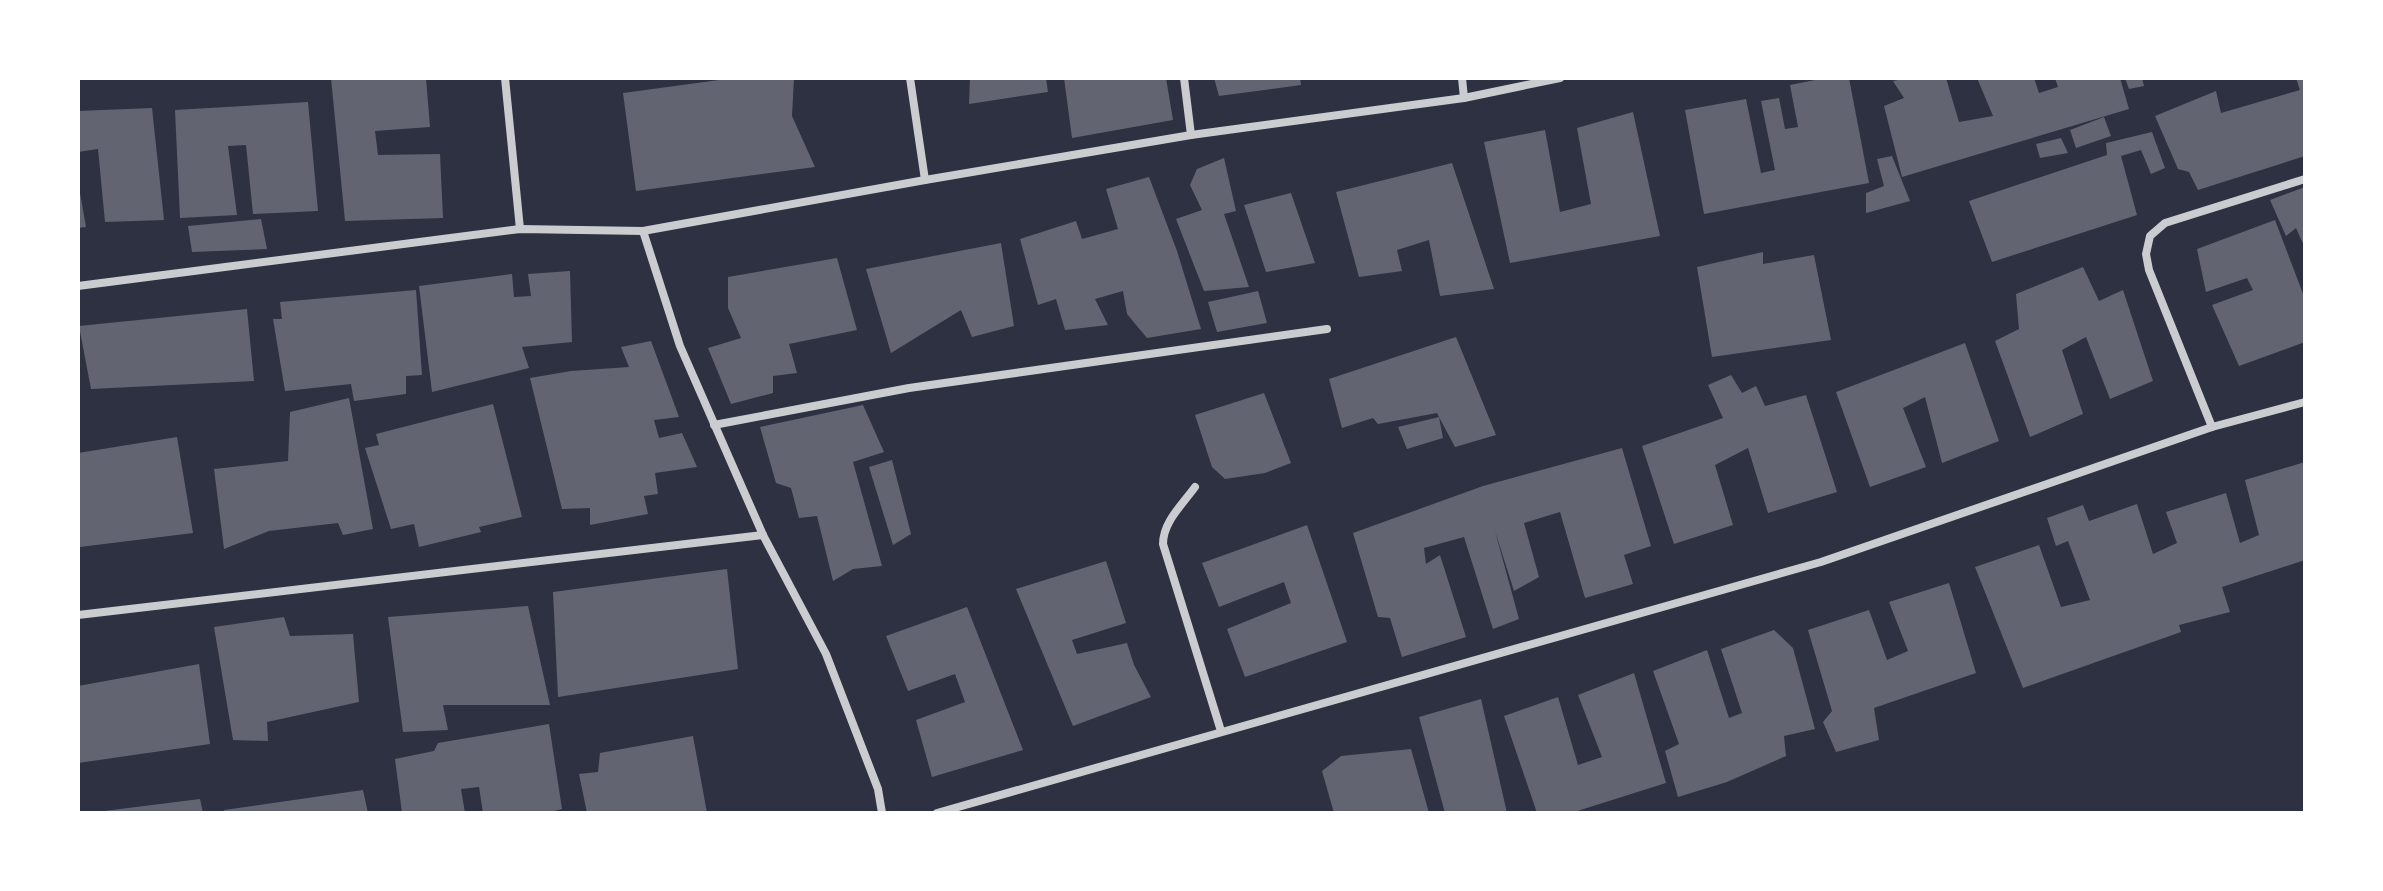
<svg xmlns="http://www.w3.org/2000/svg" width="2383" height="891" font-family="'Fira Sans Condensed',sans-serif">
<style>
.building{fill:#626471}
.lines{fill:none;stroke-linecap:round;stroke-linejoin:round}
.minor{stroke:#caccd0;stroke-width:8}
</style>
<rect width="100%" height="100%" fill="#2d3142"/>
<g class="building">
<polygon points="331,78 426,78 430,127 375,131 378,155 440,154 443,218 345,221"/>
<polygon points="734,78 794,78 792,116 815,167 636,191 623,93"/>
<polygon points="970,78 1046,78 1048,92 969,104"/>
<polygon points="1064,78 1166,78 1173,120 1072,138"/>
<polygon points="1214,78 1300,78 1301,85 1219,96"/>
<polygon points="1825,78 1849,78 1869,183 1704,214 1685,110 1746,99 1761,173 1775,170 1761,101 1779,98 1785,129 1798,127 1790,85"/>
<polygon points="1908,78 1946,78 1959,122 1993,116 1977,78 2034,78 2039,93 2058,87 2055,78 2120,78 2129,109 1902,177 1884,106 1904,98 1893,81"/>
<polygon points="2125,78 2142,78 2144,86 2129,89"/>
<polygon points="2296,78 2305,78 2305,156 2198,190 2189,172 2178,169 2155,116 2216,91 2221,113 2300,90"/>
<polygon points="308,102 318,211 253,214 246,145 228,146 237,215 180,218 175,110"/>
<polygon points="152,108 164,220 105,222 98,149 78,152 78,111"/>
<polygon points="1633,112 1660,236 1510,263 1484,142 1545,130 1560,212 1591,204 1577,128"/>
<polygon points="2104,117 2111,136 2076,148 2070,130"/>
<polygon points="2152,132 2165,168 2151,174 2141,150 2121,156 2137,215 1992,262 1969,201 2107,155 2106,143"/>
<polygon points="2061,138 2068,153 2040,158 2036,144"/>
<polygon points="1892,156 1910,201 1866,213 1866,193 1884,186 1877,159"/>
<polygon points="1224,158 1236,211 1224,214 1249,287 1204,291 1176,219 1202,210 1190,185 1197,169"/>
<polygon points="1452,163 1494,289 1440,296 1429,240 1397,250 1402,271 1359,277 1336,192"/>
<polygon points="1149,177 1177,251 1201,329 1147,338 1127,314 1123,291 1095,299 1108,325 1065,330 1056,299 1038,305 1020,239 1076,221 1082,239 1118,229 1106,189"/>
<polygon points="2305,187 2305,248 2296,228 2286,236 2270,200"/>
<polygon points="78,193 80,193 86,227 78,228"/>
<polygon points="1291,193 1315,263 1266,272 1244,205"/>
<polygon points="261,219 267,249 192,252 188,226"/>
<polygon points="2275,220 2305,299 2305,342 2239,366 2212,305 2253,290 2247,278 2206,292 2197,249"/>
<polygon points="1001,243 1014,326 972,337 961,310 891,353 866,269"/>
<polygon points="1763,252 1763,264 1814,255 1831,340 1712,357 1697,267"/>
<polygon points="837,258 857,330 789,344 797,373 773,376 773,393 731,404 708,348 741,338 728,308 728,277"/>
<polygon points="2083,267 2099,301 2123,290 2153,381 2110,399 2086,337 2062,350 2083,414 2030,437 1995,341 2019,329 2016,294"/>
<polygon points="570,271 572,342 522,347 529,368 432,392 419,286 512,274 514,297 531,296 528,274"/>
<polygon points="416,290 422,375 406,376 406,394 354,401 351,384 285,391 273,319 282,319 280,302"/>
<polygon points="1258,291 1267,323 1217,332 1208,302"/>
<polygon points="247,309 254,381 91,389 79,326"/>
<polygon points="1456,337 1496,435 1455,447 1439,417 1443,438 1407,449 1398,427 1439,417 1437,413 1378,424 1373,418 1342,428 1329,379"/>
<polygon points="651,341 679,417 654,420 659,438 682,433 697,467 655,473 658,494 644,496 648,514 590,525 590,508 562,509 530,378 571,371 629,367 621,347"/>
<polygon points="1965,343 1999,441 1942,463 1925,397 1903,408 1926,467 1870,487 1836,392"/>
<polygon points="1731,375 1742,393 1756,386 1765,406 1806,395 1837,492 1768,513 1748,448 1715,465 1733,525 1674,544 1642,446 1723,418 1708,385"/>
<polygon points="1264,393 1291,463 1265,473 1225,479 1212,467 1195,415"/>
<polygon points="349,398 373,529 343,535 338,523 269,531 224,549 214,469 288,461 290,412"/>
<polygon points="493,404 522,517 479,527 481,532 419,547 414,524 391,529 365,448 379,445 376,434"/>
<polygon points="863,405 884,452 853,462 882,566 853,569 833,581 817,516 799,518 791,488 776,483 760,427"/>
<polygon points="177,437 193,533 80,547 78,453"/>
<polygon points="1622,448 1651,546 1624,555 1633,584 1585,598 1560,512 1524,523 1539,577 1514,591 1495,531 1519,619 1493,629 1464,537 1424,548 1426,564 1440,555 1466,637 1402,657 1390,618 1378,617 1353,533 1483,486"/>
<polygon points="892,460 911,534 893,545 869,467"/>
<polygon points="2305,462 2305,560 2222,587 2230,612 2179,625 2181,632 2023,688 1975,567 2039,545 2061,607 2090,600 2068,541 2056,546 2047,518 2083,505 2089,521 2137,504 2153,554 2177,543 2166,512 2226,493 2240,543 2259,535 2245,480"/>
<polygon points="1307,525 1347,642 1245,677 1227,629 1291,603 1284,582 1219,607 1202,563"/>
<polygon points="1106,561 1126,623 1072,640 1077,654 1127,643 1134,665 1151,697 1073,726 1016,589"/>
<polygon points="727,569 738,669 558,697 553,592"/>
<polygon points="1949,583 1976,673 1874,708 1879,740 1836,752 1823,722 1832,711 1808,630 1869,610 1887,660 1908,651 1889,602"/>
<polygon points="528,606 550,705 443,705 448,730 403,732 388,617"/>
<polygon points="967,607 1023,750 932,777 916,720 965,702 955,674 908,691 886,636"/>
<polygon points="284,617 290,636 353,634 359,702 267,722 268,741 233,740 214,627"/>
<polygon points="1774,630 1793,648 1815,729 1784,736 1786,756 1727,782 1678,797 1665,751 1679,744 1653,671 1707,650 1729,718 1742,713 1721,649"/>
<polygon points="199,664 210,744 78,763 78,686"/>
<polygon points="1634,673 1666,783 1571,813 1537,813 1504,716 1558,697 1578,765 1602,757 1578,695"/>
<polygon points="1481,699 1507,813 1445,813 1419,717"/>
<polygon points="549,724 562,809 546,813 483,813 479,787 461,789 465,813 402,813 395,759 434,751 438,743"/>
<polygon points="693,736 707,813 587,813 579,774 598,772 600,753"/>
<polygon points="1411,749 1429,813 1334,813 1322,771 1341,756"/>
<polygon points="363,790 368,813 225,813 224,810"/>
<polygon points="200,799 203,813 104,813 104,811"/>
</g>
<g class="lines">
<g class="minor">
<polyline points="505,78 520,229"/>
<polyline points="910,78 925,180"/>
<polyline points="1184,78 1191,135"/>
<polyline points="1462,78 1464,98"/>
<polyline points="643,231 680,346 763,535 826,654 878,789 882,813"/>
<polyline points="78,286 520,229 643,231 925,180 1191,135 1464,98 1560,78"/>
<polyline points="714,425 909,388 1327,329"/>
<polyline points="2212,427 2149,270 2146,254 2150,236 2165,223 2305,179"/>
<path d="M1195 487C1182 505 1163 522 1163 544L1221 731"/>
<polyline points="78,615 763,535"/>
<polyline points="937,813 1821,562 2212,427 2305,402"/>
</g>
</g>
<rect width="2383" height="891" fill="none" stroke="#ffffff" stroke-width="160"/>
</svg>
